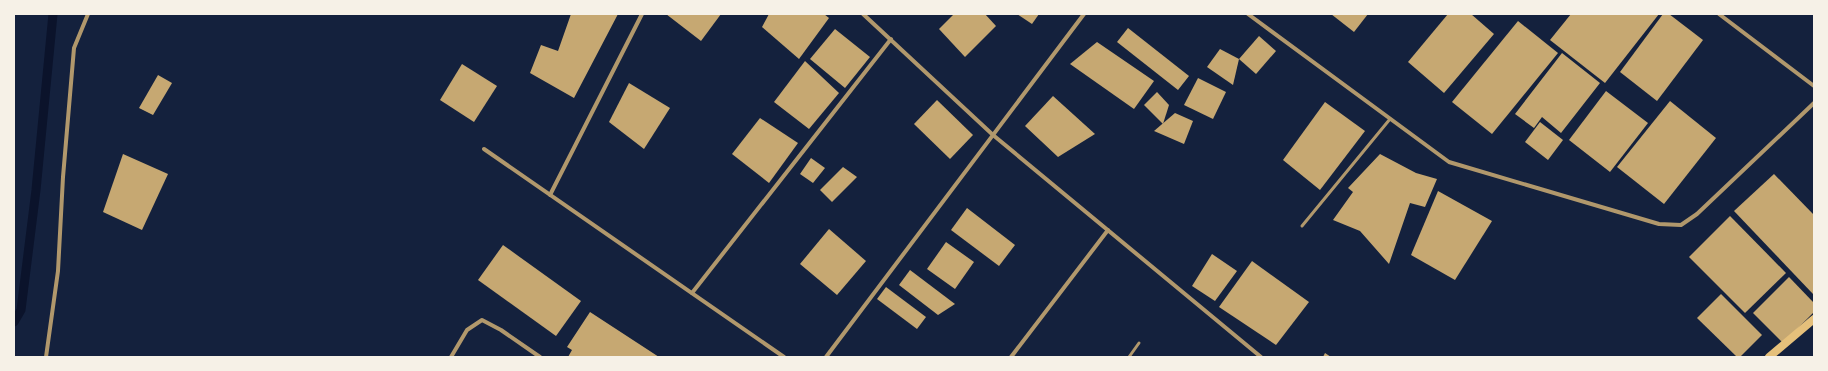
<svg xmlns="http://www.w3.org/2000/svg" width="1828" height="371" font-family="Karla,sans-serif">
<style>
.lines{fill:none;stroke-linecap:round;stroke-linejoin:round}
.stream{stroke:#0b132b;stroke-width:9}
.building{fill:#c6a872}
.service{stroke:#b1986c;stroke-width:3}
.minor{stroke:#b1986c;stroke-width:4}
.secondary{stroke:#e5c07b;stroke-width:8}
</style>
<rect width="100%" height="100%" fill="#14213d"/>
<g class="lines">
<polyline class="stream" points="14,322 21,310 36,190 53,14"/>
</g>
<g class="building">
<polygon points="571,14 618,14 574,98 530,73 541,45 558,51"/>
<polygon points="666,14 721,14 701,41"/>
<polygon points="769,14 824,14 829,18 799,59 762,27"/>
<polygon points="954,14 985,14 996,26 965,57 939,29"/>
<polygon points="1017,14 1039,14 1032,24"/>
<polygon points="1331,14 1368,14 1354,32"/>
<polygon points="1448,14 1471,14 1494,34 1444,93 1408,62"/>
<polygon points="1571,14 1659,14 1605,83 1550,40"/>
<polygon points="1663,14 1669,14 1703,40 1657,101 1620,72"/>
<polygon points="1518,21 1558,53 1492,134 1452,102"/>
<polygon points="1128,28 1189,76 1178,90 1117,42"/>
<polygon points="835,29 870,57 845,88 810,59"/>
<polygon points="1259,36 1276,51 1256,74 1239,59"/>
<polygon points="1097,42 1154,81 1134,109 1070,64"/>
<polygon points="1220,49 1239,59 1233,85 1207,67"/>
<polygon points="1562,53 1600,83 1561,133 1542,117 1534,128 1515,114"/>
<polygon points="805,61 839,93 809,129 774,102"/>
<polygon points="462,64 497,86 474,122 440,100"/>
<polygon points="158,75 172,83 153,115 139,108"/>
<polygon points="1198,78 1226,92 1213,119 1184,105"/>
<polygon points="629,83 670,108 644,149 609,122"/>
<polygon points="1606,91 1648,123 1610,172 1569,140"/>
<polygon points="1157,92 1169,105 1163,124 1144,105"/>
<polygon points="1053,96 1095,134 1058,157 1025,126"/>
<polygon points="937,100 973,135 950,159 914,124"/>
<polygon points="1670,101 1716,138 1664,204 1617,167"/>
<polygon points="1325,102 1365,131 1320,190 1283,160"/>
<polygon points="1175,113 1193,121 1184,144 1154,131"/>
<polygon points="760,118 798,143 769,183 732,154"/>
<polygon points="1540,122 1563,140 1548,160 1525,142"/>
<polygon points="123,154 168,174 142,230 103,212"/>
<polygon points="1380,154 1416,173 1437,179 1425,207 1410,203 1389,264 1360,231 1333,220 1353,192 1348,188"/>
<polygon points="811,158 825,168 813,183 800,174"/>
<polygon points="843,167 857,177 832,202 820,190"/>
<polygon points="1774,174 1814,215 1813,294 1734,211"/>
<polygon points="1438,191 1492,221 1455,280 1411,255"/>
<polygon points="967,208 1015,245 999,266 951,230"/>
<polygon points="1730,216 1786,273 1745,313 1689,257"/>
<polygon points="829,229 866,261 837,295 800,264"/>
<polygon points="946,242 974,262 955,289 927,269"/>
<polygon points="503,245 581,301 556,336 478,280"/>
<polygon points="1212,254 1237,271 1215,301 1192,286"/>
<polygon points="1252,261 1309,302 1276,345 1219,307"/>
<polygon points="910,270 955,304 938,315 899,285"/>
<polygon points="1789,277 1814,303 1814,312 1783,343 1753,313"/>
<polygon points="886,287 926,317 917,329 877,299"/>
<polygon points="1721,294 1762,335 1740,357 1737,357 1697,318"/>
<polygon points="590,312 659,357 568,357 572,350 567,347"/>
<polygon points="1325,353 1331,357 1323,357"/>
</g>
<g class="lines">
<g class="service">
<polyline points="1302,226 1390,119"/>
<polyline points="1129,357 1139,343"/>
</g>
<g class="minor">
<polyline points="863,14 993,135 1261,357"/>
<polyline points="1248,14 1449,162 1659,224 1681,225 1697,214 1814,103"/>
<polyline points="1719,14 1814,86"/>
<polyline points="484,149 784,357"/>
<polyline points="550,195 642,14"/>
<polyline points="692,293 891,39"/>
<polyline points="46,357 58,271 63,177 74,48 88,14"/>
<polyline points="451,357 467,330 482,320 501,330 540,357"/>
<polyline points="826,357 1084,14"/>
<polyline points="1011,357 1108,230"/>
</g>
<polyline class="secondary" points="1769,357 1814,319"/>
</g>
<rect width="1828" height="371" fill="none" stroke="#f6f1e7" stroke-width="30"/>
</svg>
